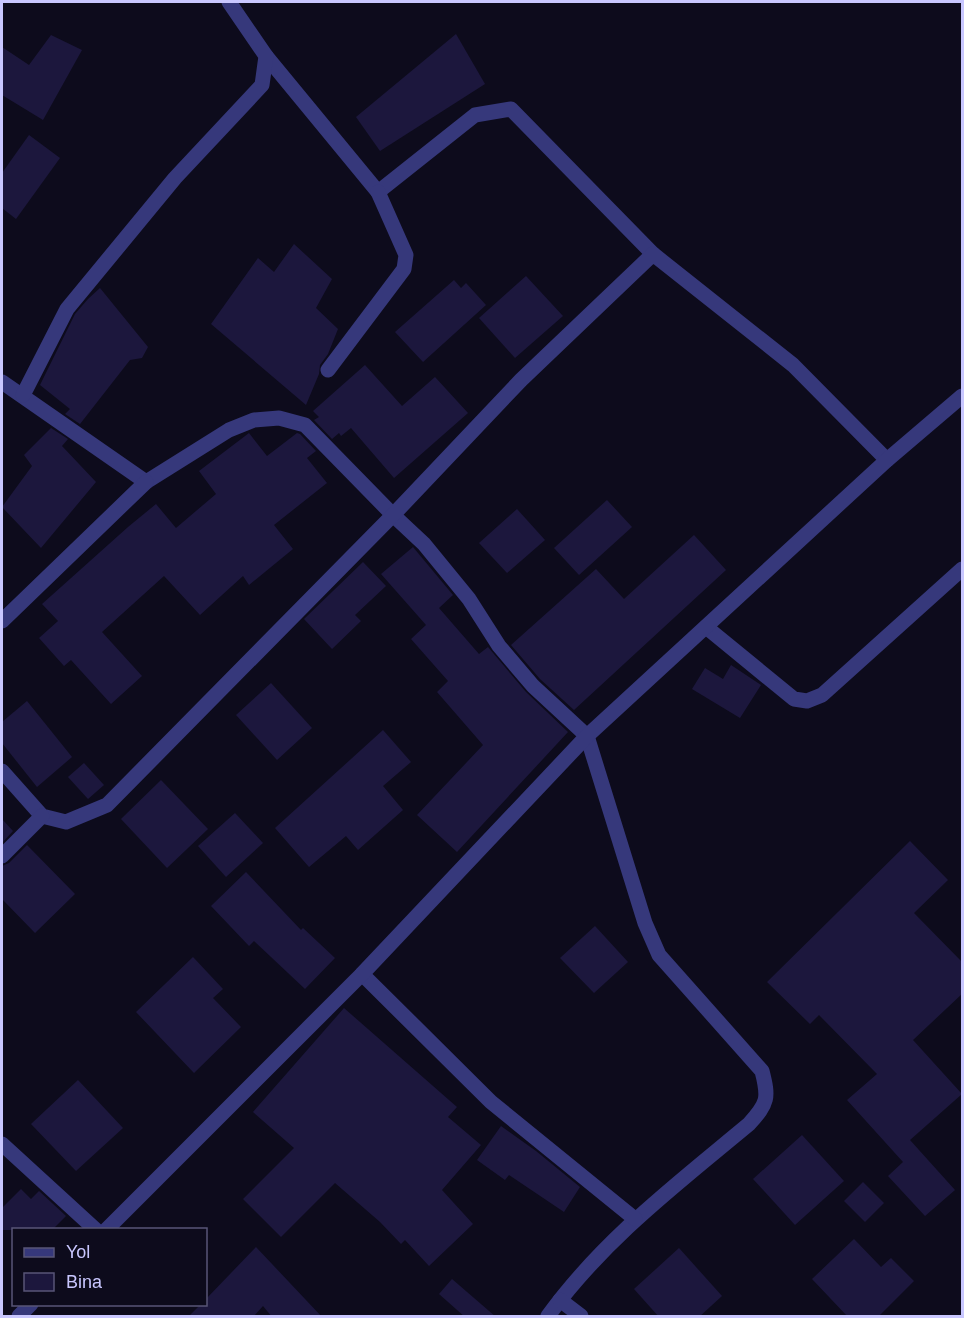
<svg xmlns="http://www.w3.org/2000/svg" width="964" height="1318" font-family="Helvetica,sans-serif">
<style>
.building{fill:#1c173d}
.lines{fill:none;stroke-linecap:round;stroke-linejoin:round}
.street{stroke:#36387b;stroke-width:15}
</style>
<rect width="100%" height="100%" fill="#0d0b1c"/>
<g class="building">
<polygon points="456,34 485,84 380,151 356,117"/>
<polygon points="51,35 82,50 43,120 2,95 2,47 29,65"/>
<polygon points="29,135 60,158 16,219 2,208 2,173"/>
<polygon points="294,244 332,279 316,308 338,329 328,354 320,365 319,374 306,405 211,324 258,258 274,272"/>
<polygon points="526,276 563,316 515,358 479,318"/>
<polygon points="454,280 461,288 466,283 486,305 423,362 395,332"/>
<polygon points="100,288 148,347 142,358 130,360 80,424 65,414 70,409 40,385 75,314 88,299"/>
<polygon points="365,365 402,406 435,377 468,413 394,478 351,428 341,436 339,433 332,439 314,420 319,417 313,411"/>
<polygon points="51,428 68,439 62,446 96,482 41,548 2,507 32,466 24,455"/>
<polygon points="249,433 267,456 297,433 300,434 316,451 307,458 327,483 274,525 293,549 249,585 243,576 200,615 164,576 102,632 142,676 111,704 71,660 64,666 39,638 58,621 42,604 128,527 156,504 176,528 216,494 199,471"/>
<polygon points="607,500 632,527 579,575 554,548"/>
<polygon points="517,509 545,540 507,573 479,543"/>
<polygon points="694,535 726,570 574,710 540,679 511,645 596,569 624,599"/>
<polygon points="413,547 453,595 439,608 479,654 488,647 526,692 568,732 457,852 417,815 483,745 437,692 448,681 411,639 426,625 381,574"/>
<polygon points="363,562 386,586 355,615 361,621 332,649 304,619"/>
<polygon points="731,665 761,685 740,718 692,689 705,668 723,679"/>
<polygon points="271,683 312,728 277,760 236,715"/>
<polygon points="27,701 72,757 37,787 2,743 2,722"/>
<polygon points="383,730 411,762 383,786 403,810 358,850 346,836 309,867 275,828"/>
<polygon points="84,763 104,785 88,799 68,777"/>
<polygon points="161,780 208,829 167,868 121,819"/>
<polygon points="235,813 263,843 226,877 198,846"/>
<polygon points="2,819 13,831 2,843"/>
<polygon points="910,841 948,880 914,913 963,963 963,993 913,1040 962,1094 910,1140 955,1190 925,1216 888,1176 903,1162 847,1100 877,1074 819,1015 810,1024 767,982"/>
<polygon points="27,845 75,894 35,933 2,899 2,866 9,863"/>
<polygon points="246,872 301,930 303,928 335,958 305,989 254,941 249,946 211,906"/>
<polygon points="595,926 628,962 594,993 560,958"/>
<polygon points="193,957 223,989 213,998 241,1027 194,1073 136,1012"/>
<polygon points="344,1008 457,1107 448,1117 481,1145 442,1190 473,1224 429,1266 405,1240 401,1244 380,1222 335,1183 281,1237 243,1199 294,1148 253,1112"/>
<polygon points="78,1080 123,1128 76,1171 31,1124"/>
<polygon points="501,1126 536,1151 580,1187 564,1212 509,1175 505,1180 477,1160"/>
<polygon points="802,1135 844,1181 795,1225 753,1179"/>
<polygon points="863,1182 884,1203 865,1222 844,1201"/>
<polygon points="21,1189 31,1199 39,1191 66,1216 52,1230 2,1230 2,1208"/>
<polygon points="854,1239 881,1267 891,1258 914,1281 878,1317 848,1317 812,1279"/>
<polygon points="256,1247 322,1317 272,1317 263,1306 253,1317 188,1317 200,1305 206,1305 206,1299"/>
<polygon points="679,1248 722,1296 699,1317 659,1317 634,1289"/>
<polygon points="452,1279 496,1317 465,1317 439,1294"/>
</g>
<g class="lines">
<g class="street">
<polyline points="266,56 378,192 475,115 511,109 653,254"/>
<polyline points="328,370 404,269 406,255 378,192"/>
<path d="M2 382 146 482 229 430 254 420 279 418 305 425 393 515 424 544 469 599 499 646 533 686 587 736 645 923 659 955 762 1071C769 1098 768 1103 749 1124 677 1184 603 1240 548 1316"/>
<polyline points="23,395 67,309 175,178 262,85 266,56 229,2"/>
<polyline points="2,621 146,482"/>
<polyline points="706,627 794,699 807,701 822,695 962,569"/>
<polyline points="2,771 42,816 66,822 107,805 393,515 521,380 653,254 793,365 887,460"/>
<polyline points="2,856 42,816"/>
<polyline points="362,974 491,1102 635,1219"/>
<polyline points="2,1144 96,1230"/>
<polyline points="106,1230 362,974 587,736 887,460 962,396"/>
<polyline points="560,1300 581,1316"/>
<polyline points="19,1316 31,1304"/>
</g>
</g>
<rect width="964" height="1318" fill="none" stroke="#c9c7ff" stroke-width="6"/>
<rect x="12" y="1228" width="195" height="78" fill="#0d0b1c" stroke="#585677" stroke-width="1.5"/>
<rect x="24" y="1248" width="30" height="9" fill="#36387b" stroke="#585677" stroke-width="1.5"/>
<text x="66" y="1258" font-size="18" fill="#c9c7ff">Yol</text>
<rect x="24" y="1273" width="30" height="18" fill="#1c173d" stroke="#585677" stroke-width="1.5"/>
<text x="66" y="1288" font-size="18" fill="#c9c7ff">Bina</text>
</svg>
